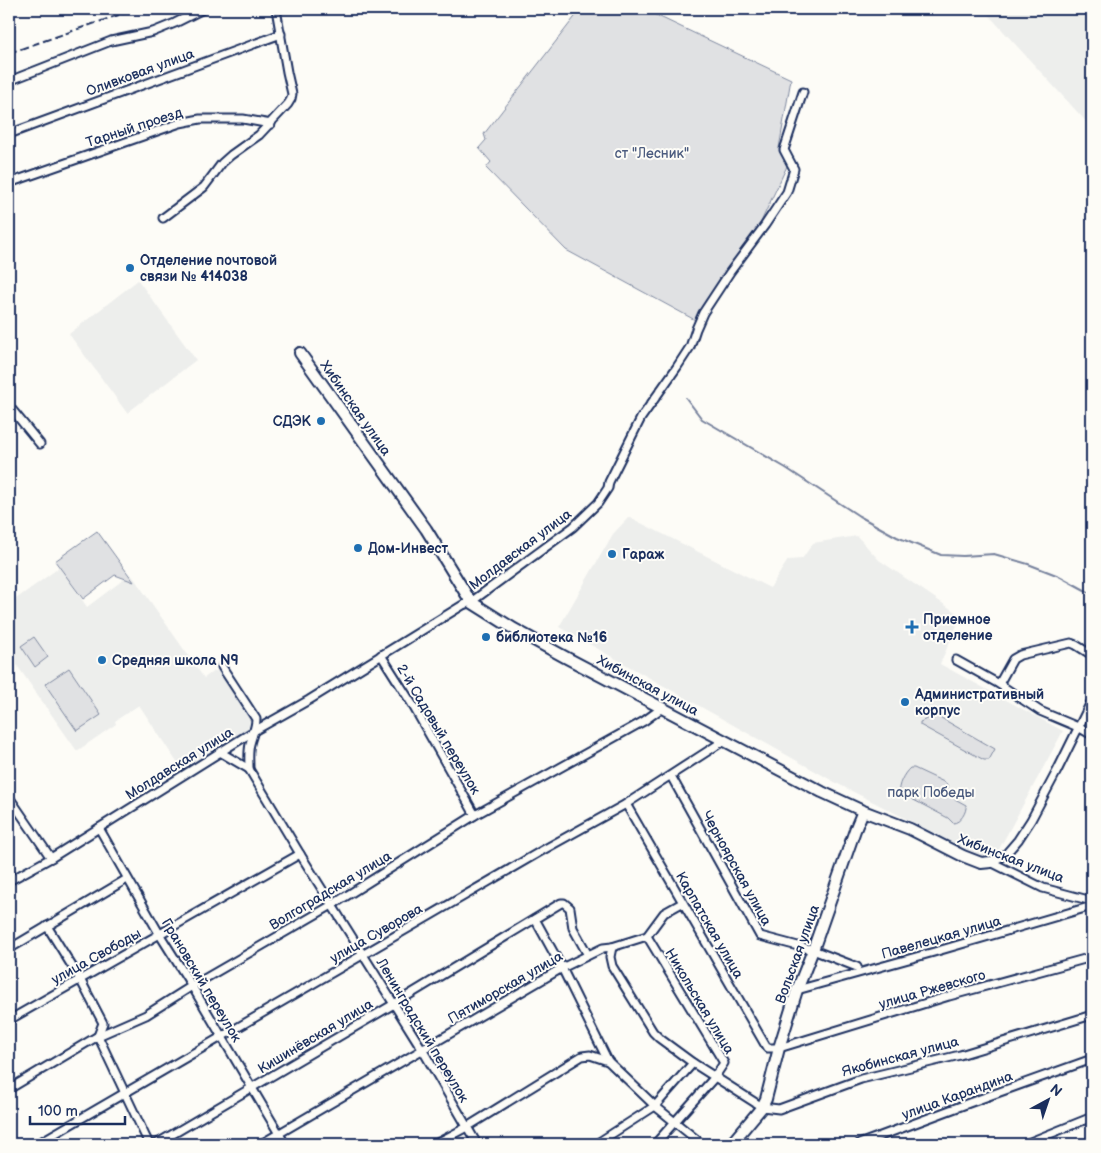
<svg xmlns="http://www.w3.org/2000/svg" width="1101" height="1153" font-family="'Balsamiq Sans',sans-serif">
<style>
.built{fill:#edeeec}
.green{fill:#e0e1e3;stroke:#7e88a0}
.lines{fill:none;stroke-linecap:round;stroke-linejoin:round}
.stream{stroke:#76819c;stroke-width:2}
.street-casing{stroke:#1b2f5e;stroke-width:11}
.secondary-casing{stroke:#1b2f5e;stroke-width:14}
.street{stroke:#fdfcf7;stroke-width:7}
.secondary{stroke:#fdfcf7;stroke-width:10}
.rail{stroke:#1b2f5e;stroke-width:2;stroke-dasharray:8 4;stroke-linecap:butt}
.poi-dot{fill:#1f6fb2;stroke:#fdfcf7;stroke-width:2}
.labels{text-anchor:middle;stroke-width:4;stroke-linejoin:round;paint-order:stroke}
.street-label{font-size:14px;fill:#1b2f5e;stroke:#fdfcf7}
.park-label{font-size:14px;fill:#4c5c7f;stroke:#fdfcf7}
.poi-label{font-size:14px;font-weight:bold;fill:#1b2f5e;stroke:#fdfcf7;text-anchor:start}
</style>
<rect width="100%" height="100%" fill="#fdfcf7"/>
<filter id="ink" filterUnits="userSpaceOnUse"><feTurbulence type="fractalNoise" baseFrequency=".02" numOctaves="2"/><feDisplacementMap in="SourceGraphic" scale="10" xChannelSelector="R" yChannelSelector="G"/><feConvolveMatrix kernelMatrix="1 2 1 2 8 2 1 2 1" color-interpolation-filters="sRGB"/></filter>
<g filter="url(#ink)">
<g class="built">
<polygon points="983,9 1092,9 1092,128"/>
<polygon points="138,280 196,360 127,413 69,334"/>
<polygon points="629,517 770,588 788,560 802,559 813,543 857,536 879,560 961,616 940,664 1063,731 997,853 981,857 840,785 559,627 613,534"/>
<polygon points="60,567 87,607 131,574 204,678 214,671 217,671 221,674 250,715 252,724 250,729 182,770 139,705 115,721 116,724 77,751 9,654 9,604"/>
</g>
<g class="green">
<polygon points="581,9 643,9 791,79 779,148 788,164 759,226 695,320 566,250 486,168 491,162 479,148 486,140 484,134"/>
<polygon points="97,531 134,582 115,575 83,599 55,561"/>
<polygon points="34,637 48,657 35,667 21,646"/>
<polygon points="69,668 101,715 77,731 45,684"/>
<polygon points="936,715 995,749 989,760 984,760 920,725 920,722"/>
<path d="M910 768H914L946 783 948 787 946 794 966 805C967 812 960 823 953 823L948 818 908 797H905L899 794C897 786 904 773 910 768Z"/>
</g>
<g class="lines">
<polyline class="stream" points="686,398 702,419 786,468 859,516 897,537 941,555 963,556 994,554 1028,564 1059,576 1092,594"/>
<defs>
<g id="street">
<polyline points="9,81 111,41 153,32 175,23 203,9"/>
<polyline points="9,134 281,34"/>
<polyline points="9,183 180,123 200,119 243,119 271,124"/>
<polyline points="163,218 204,187 222,163 231,155 259,135 288,104 291,99 292,94 287,72 276,9"/>
<polyline points="9,406 40,444"/>
<polyline points="381,655 412,704 475,815"/>
<polyline points="956,660 999,684 1040,711 1078,727 1092,735"/>
<path d="M222 667 256 719C256 728 252 735 250 744 248 752 249 760 249 769L300 854 422 1049 477 1144"/>
<polyline points="999,684 1013,659 1020,655 1071,643 1076,645 1092,655"/>
<polyline points="220,752 249,769"/>
<polyline points="671,776 760,936 813,950 857,967"/>
<polyline points="9,797 51,858"/>
<polyline points="626,804 767,1048 779,1048 949,996 1092,957"/>
<polyline points="99,828 160,935 192,986 285,1144"/>
<polyline points="991,862 1005,855 1018,840 1031,820 1057,771 1092,700"/>
<polyline points="991,862 1043,888 1092,901"/>
<polyline points="9,881 51,858 254,731 309,700 463,605 471,602 573,527 598,503 608,488 609,482 641,418 677,367 690,347 696,329 703,313 730,272 765,225 787,192 794,169 784,150 803,92"/>
<polyline points="535,919 562,968 608,1061 655,1106 702,1144"/>
<polyline points="47,926 80,979 103,1023 98,1036 149,1144"/>
<polyline points="647,936 724,1063 714,1078 655,1144"/>
<polyline points="612,947 610,957 612,966 653,1032 659,1038 693,1063 762,1107 779,1109 861,1079 960,1055 1092,1015"/>
<polyline points="9,949 127,879"/>
<polyline points="797,990 934,952 1092,906"/>
<polyline points="9,1020 300,854"/>
<polyline points="9,1089 98,1036 146,1015 192,986 332,905 475,815 644,721 662,708"/>
<polyline points="37,1144 543,850 626,804 725,740"/>
<polyline points="156,1144 394,1004 561,903 564,903 570,908 573,928 588,955"/>
<polyline points="261,1144 562,968 603,948 612,947 647,936 664,913 682,903"/>
<polyline points="435,1144 467,1127 582,1056 590,1055 608,1061"/>
<polyline points="596,1144 655,1106 693,1063"/>
<polyline points="859,1144 969,1103 1092,1059"/>
<polyline points="1025,1144 1092,1117"/>
</g>
<g id="secondary">
<polyline points="300,353 426,529 471,602 514,629 565,657 822,792 863,811 910,829 963,856 981,863 991,862"/>
<polyline points="731,1144 762,1107 766,1099 779,1048 797,990 813,950 855,830 863,811"/>
</g>
</defs>
<use href="#street" class="street-casing"/>
<use href="#secondary" class="secondary-casing"/>
<use href="#street" class="street"/>
<use href="#secondary" class="secondary"/>
<polyline class="rail" points="9,53 136,9"/>
</g>
</g>
<g class="poi-dot">
<circle cx="130" cy="268" r="5"/>
<circle cx="321" cy="421" r="5"/>
<circle cx="358" cy="548" r="5"/>
<circle cx="612" cy="554" r="5"/>
<path d="M909.5 619.5h5v5h5v5h-5v5h-5v-5h-5v-5h5z"/>
<circle cx="486" cy="637" r="5"/>
<circle cx="102" cy="660" r="5"/>
<circle cx="905" cy="702" r="5"/>
</g>
<g class="labels">
<g class="street-label">
<text transform="translate(140 72) rotate(-20)" y="5">Оливковая улица</text>
<text transform="translate(134 127) rotate(-18)" y="5">Тарный проезд</text>
<text transform="translate(356 408) rotate(55)" y="5">Хибинская улица</text>
<text transform="translate(520 549) rotate(-37)" y="5">Молдавская улица</text>
<text transform="translate(648 685) rotate(28)" y="5">Хибинская улица</text>
<text transform="translate(439 729) rotate(59)" y="5">2-й Садовый переулок</text>
<text transform="translate(179 763) rotate(-32)" y="5">Молдавская улица</text>
<text transform="translate(1011 858) rotate(21)" y="5">Хибинская улица</text>
<text transform="translate(737 868) rotate(61)" y="5">Черноярская улица</text>
<text transform="translate(330 890) rotate(-31)" y="5">Волгоградская улица</text>
<text transform="translate(710 925) rotate(60)" y="5">Карпатская улица</text>
<text transform="translate(376 933) rotate(-30)" y="5">улица Суворова</text>
<text transform="translate(941 937) rotate(-16)" y="5">Павелецкая улица</text>
<text transform="translate(797 954) rotate(-70)" y="5">Вольская улица</text>
<text transform="translate(96 956) rotate(-29)" y="5">улица Свободы</text>
<text transform="translate(202 980) rotate(59)" y="5">Грановский переулок</text>
<text transform="translate(505 987) rotate(-30)" y="5">Пятиморская улица</text>
<text transform="translate(932 989) rotate(-16)" y="5">улица Ржевского</text>
<text transform="translate(700 1001) rotate(59)" y="5">Никольская улица</text>
<text transform="translate(423 1030) rotate(59)" y="5">Ленинградский переулок</text>
<text transform="translate(315 1036) rotate(-31)" y="5">Кишинёвская улица</text>
<text transform="translate(900 1056) rotate(-15)" y="5">Якобинская улица</text>
<text transform="translate(957 1095) rotate(-20)" y="5">улица Карандина</text>
</g>
<g class="park-label">
<text x="652" y="158">ст "Лесник"</text>
<text x="931" y="797">парк Победы</text>
</g>
<g class="poi-label">
<text x="140" y="265">Отделение почтовой<tspan x="140" dy="16">связи № 414038</tspan></text>
<text x="311" y="426" text-anchor="end">СДЭК</text>
<text x="368" y="553">Дом-Инвест</text>
<text x="622" y="559">Гараж</text>
<text x="923" y="624">Приемное<tspan x="923" dy="16">отделение</tspan></text>
<text x="496" y="642">библиотека №16</text>
<text x="112" y="665">Средняя школа N9</text>
<text x="915" y="699">Административный<tspan x="915" dy="16">корпус</tspan></text>
</g>
</g>
<rect width="1101" height="1153" fill="none" stroke="#fdfcf7" stroke-width="30"/>
<rect x="15" y="15" width="1071" height="1123" fill="none" stroke="#1b2f5e" stroke-width="2" filter="url(#ink)"/>
<g transform="translate(1048 1100) rotate(40)" stroke="#fdfcf7" stroke-width="4" paint-order="stroke">
<path d="M0-4L9 19L0 12L-9 19Z" fill="#1b2f5e"/>
<text y="-8" font-size="14" font-weight="bold" text-anchor="middle" fill="#1b2f5e">N</text>
</g>
<path d="M30 1116v8h95v-8" fill="none" stroke="#1b2f5e" stroke-width="2.5"/>
<text x="38" y="1116" font-size="15" fill="#1b2f5e" stroke="#fdfcf7" stroke-width="4" paint-order="stroke">100 m</text>
</svg>
